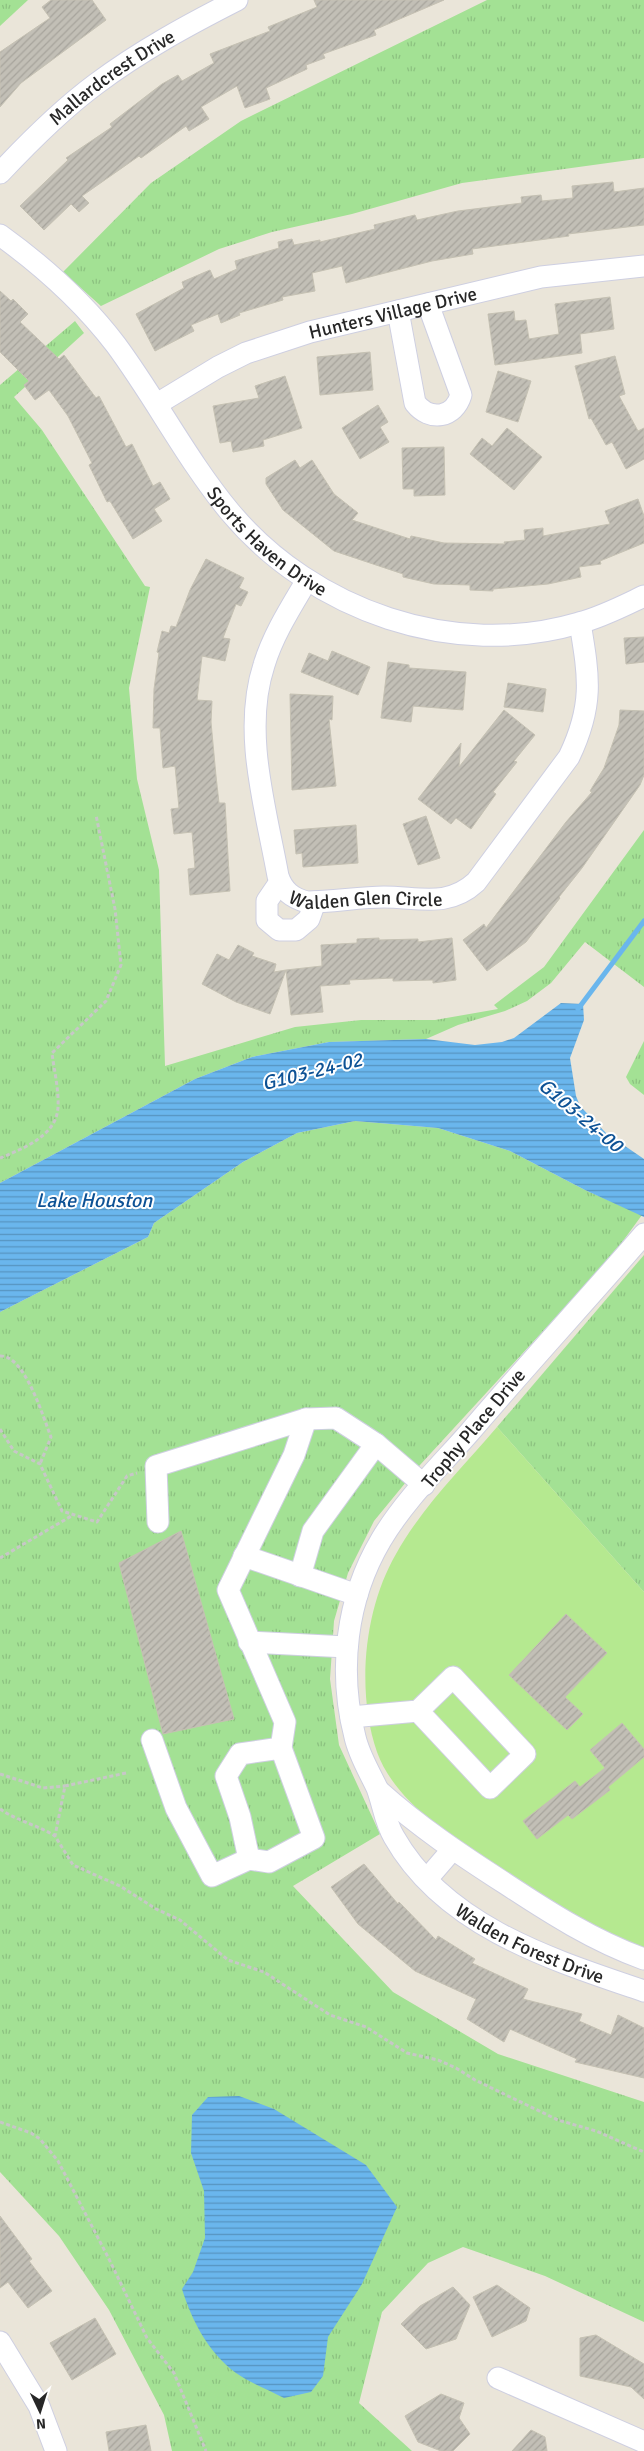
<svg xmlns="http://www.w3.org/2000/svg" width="644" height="2451" font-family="Signika,sans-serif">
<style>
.grass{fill:url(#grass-tufts)}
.pitch{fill:#b5e990}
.water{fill:url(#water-rules)}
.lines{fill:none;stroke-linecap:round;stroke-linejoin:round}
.stream{stroke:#6ab6ed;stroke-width:5}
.building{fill:url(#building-hatch);stroke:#c5c1b3}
.minor-casing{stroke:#cecfe1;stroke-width:23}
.path{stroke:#c7c7c7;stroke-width:3;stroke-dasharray:4 2.5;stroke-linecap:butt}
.minor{stroke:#fff;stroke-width:21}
.labels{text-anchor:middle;stroke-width:4;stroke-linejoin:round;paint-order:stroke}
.street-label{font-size:19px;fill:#272727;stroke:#fff}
.water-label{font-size:20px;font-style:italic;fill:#0d5295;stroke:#fff}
</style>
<defs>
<pattern id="grass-tufts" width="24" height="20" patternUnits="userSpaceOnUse" patternTransform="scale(1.25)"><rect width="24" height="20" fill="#a3e194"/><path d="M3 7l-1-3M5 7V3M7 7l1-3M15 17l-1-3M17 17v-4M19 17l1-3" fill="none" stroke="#8cc180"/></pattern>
<pattern id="water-rules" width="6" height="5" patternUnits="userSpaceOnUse" patternTransform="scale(1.25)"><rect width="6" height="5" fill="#6ab6ed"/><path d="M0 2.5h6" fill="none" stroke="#5794c0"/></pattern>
<pattern id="building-hatch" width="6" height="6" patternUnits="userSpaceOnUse" patternTransform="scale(1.25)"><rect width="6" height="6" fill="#c2bfb6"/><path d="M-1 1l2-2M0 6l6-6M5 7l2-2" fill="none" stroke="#a7a49c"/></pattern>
</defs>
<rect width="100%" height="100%" fill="#eae5d9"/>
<g class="grass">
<polygon points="0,0 28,0 0,26"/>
<polygon points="487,0 644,0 644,158 462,183 352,214 272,232 219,249 101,306 63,272 151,183 241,121"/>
<polygon points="75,321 84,333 14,397 42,430 145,586 150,587 129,688 137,779 159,870 165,1066 295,1027 361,1020 435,1020 498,1009 494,1005 544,967 644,830 644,987 585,942 551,983 527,1001 505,1011 458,1025 426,1039 329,1042 252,1057 195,1079 0,1183 0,385"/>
<polygon points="644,1041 644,1095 630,1084 626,1077"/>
<polygon points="355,1121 438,1128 510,1151 585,1190 642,1215 612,1256 420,1465 374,1521 348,1573 334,1621 330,1679 339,1745 380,1834 293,1886 393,1992 498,2054 644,2102 644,2322 545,2276 463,2247 428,2263 382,2312 359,2403 412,2451 172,2451 164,2415 109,2310 59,2236 0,2172 0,1312 148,1237 154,1223 243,1162 297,1133"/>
<polygon points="644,1255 644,1592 497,1427"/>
</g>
<path class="pitch" d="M497 1427 644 1592V1948C567 1920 500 1867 433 1822 410 1804 387 1780 377 1752 356 1691 364 1609 396 1554 422 1507 463 1467 497 1427Z"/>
<g class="water">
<polygon points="561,1003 583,1004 584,1020 570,1058 576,1096 580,1106 606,1133 644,1159 644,1217 585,1190 510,1151 438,1128 355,1121 297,1133 243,1162 154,1223 148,1237 0,1312 0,1183 195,1079 252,1057 329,1042 426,1039 475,1045 502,1042 514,1038"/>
<path d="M239 2096 274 2109 366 2165 397 2207 362 2284 328 2337 323 2376 311 2392 284 2398C269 2390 250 2383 236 2373 208 2352 192 2321 182 2289L193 2272 205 2238 204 2191 191 2153 192 2115 208 2097Z"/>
</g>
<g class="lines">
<polyline class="stream" points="578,1009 644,921"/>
</g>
<g class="building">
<polygon points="51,0 92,0 106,20 21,83 0,107 0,52 50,18 42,7"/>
<polygon points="314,0 444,0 374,30 376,35 323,54 325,58 306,65 307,69 266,88 270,99 245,108 237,86 201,107 209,119 189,131 186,126 141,158 139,156 82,196 89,203 79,212 71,204 44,230 20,206 68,160 66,158 112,127 110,124 162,84 178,75 182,81 214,63 210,54 270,31 268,27 317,7"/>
<polygon points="613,182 614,192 644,188 644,225 568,234 569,236 472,249 473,254 432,261 346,283 342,266 312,273 315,291 282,297 283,300 239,313 240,315 221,323 218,314 191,325 194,331 155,351 136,314 184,288 182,282 210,270 214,279 237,269 235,261 279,248 278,242 292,239 294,245 320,240 320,242 375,229 374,225 415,215 417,220 458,211 522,203 521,197 541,195 542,201 573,198 572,186"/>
<polygon points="0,291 11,301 13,299 28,314 20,322 59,359 64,355 96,398 99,396 126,447 132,444 153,486 160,482 170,499 154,509 162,521 133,539 110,501 107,502 89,465 92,463 68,416 49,390 35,400 24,385 29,381 0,352"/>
<polygon points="610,297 614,329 580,334 582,353 495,365 488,314 514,311 515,321 526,320 529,339 559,334 555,304"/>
<polygon points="370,352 373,390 320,395 317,357"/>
<polygon points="615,356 625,394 619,396 638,431 644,428 644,459 626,469 612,442 606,445 591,418 589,419 575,366"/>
<polygon points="498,371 531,381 518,422 486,412"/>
<polygon points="285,376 302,428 263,440 264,446 233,452 231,441 220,443 213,406 259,398 255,386"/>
<polygon points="378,405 388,422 380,427 389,442 360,459 342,428"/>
<polygon points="507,428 542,457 514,490 470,454 482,438 492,446"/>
<polygon points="444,447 445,495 414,496 414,489 403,489 402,448"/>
<polygon points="295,460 300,468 312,460 334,494 358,513 352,520 410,539 411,536 444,543 505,544 504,542 525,540 524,530 543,528 543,536 610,524 605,511 638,499 644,516 644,543 600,561 601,564 579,567 581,577 548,584 493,589 493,591 470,590 470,585 434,584 403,577 403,574 334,551 283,510 266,484 266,478"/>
<polygon points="206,559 244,578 239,588 248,592 241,606 236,604 223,638 230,639 225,661 202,656 197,700 212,701 211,722 216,776 219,803 225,803 230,891 190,895 188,869 195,868 192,832 174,834 171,809 179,808 175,766 163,768 160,728 153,728 154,689 159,653 157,652 162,631 169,633 171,626 176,627 190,590"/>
<polygon points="644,637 644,662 626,664 624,638"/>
<polygon points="332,651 370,667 358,695 301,672 309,653 328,661"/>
<polygon points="388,662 409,665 409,668 466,672 463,710 413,706 411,722 381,718"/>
<polygon points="508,683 546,689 543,712 504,707"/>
<polygon points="290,694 333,696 332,720 329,719 336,786 292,790"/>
<polygon points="504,710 535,735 514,761 517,762 493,792 496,794 471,829 456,818 451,824 418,799 461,743 459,767"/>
<polygon points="620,710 644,711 644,775 640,785 582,868 559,897 560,898 526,942 487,971 463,940 484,924 486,928 566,822 592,792 590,791 604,768 619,725"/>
<polygon points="426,816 440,858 418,865 403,824"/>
<polygon points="356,825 358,863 303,867 302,853 296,854 294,830"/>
<polygon points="379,938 379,940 418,939 418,942 452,938 456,980 433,983 433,980 393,981 393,978 349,980 350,984 320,986 323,1012 291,1015 286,970 322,966 321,945 357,943 357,939"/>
<polygon points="238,945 254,953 252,956 276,964 274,972 286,970 270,1014 236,1002 202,984 217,954 229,960"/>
<polygon points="181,1531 234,1719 163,1734 119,1563"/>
<polygon points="566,1614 607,1653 565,1697 583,1714 567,1730 509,1675"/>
<polygon points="622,1723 644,1749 644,1757 608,1787 610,1790 572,1819 568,1815 537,1839 523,1821 575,1781 580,1787 605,1768 590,1750"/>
<polygon points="364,1864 398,1904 399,1902 436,1940 438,1936 475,1959 472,1963 528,1989 523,1999 582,2014 579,2021 611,2035 618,2015 644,2028 644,2078 575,2062 577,2059 510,2029 504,2042 467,2019 476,1999 415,1971 358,1924 331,1887"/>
<polygon points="0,2216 32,2259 29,2261 52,2291 28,2308 8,2282 0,2288"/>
<polygon points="497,2285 530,2308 526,2321 492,2337 473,2297"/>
<polygon points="453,2287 470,2305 456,2339 426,2349 401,2324 420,2306"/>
<polygon points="95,2318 116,2354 72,2380 50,2343"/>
<polygon points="596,2335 644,2364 644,2399 631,2387 580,2376 580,2338"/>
<polygon points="441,2394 464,2403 459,2418 470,2434 453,2451 441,2451 418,2442 405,2416"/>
<polygon points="146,2425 151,2451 109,2451 106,2432"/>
<polygon points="531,2430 545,2437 547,2451 512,2451"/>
</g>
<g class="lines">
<defs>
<g id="minor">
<path id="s1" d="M0 173C30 141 61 110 96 84 140 51 188 25 237 0"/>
<path id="s2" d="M0 235C43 266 84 303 116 345 156 399 187 460 230 512 313 611 454 660 579 623 602 617 623 606 644 596"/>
<path d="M398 311 415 403C430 422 454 418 461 395L428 304"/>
<path id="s3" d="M157 404 218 367 246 353 310 332 541 277 644 266"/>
<path id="s4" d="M307 580C291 607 273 635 264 665 242 732 266 809 278 876 283 891 292 898 307 902 333 902 359 897 384 897 419 897 448 908 476 882L569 757C594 705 589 677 580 623"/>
<polyline points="280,882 267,901 267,920 279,930 296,930 309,919 315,902"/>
<path id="s5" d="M644 1234C586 1301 526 1366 469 1433 439 1467 404 1501 381 1540 346 1599 338 1671 355 1737 359 1755 369 1771 377 1788 383 1804 385 1822 394 1837 445 1927 553 1960 644 1991"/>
<polyline points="158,1522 156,1466 306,1419 336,1418 376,1444 424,1485"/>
<polyline points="244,1556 357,1595"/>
<polyline points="300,1576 313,1531 376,1444"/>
<polyline points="249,1642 347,1647"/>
<polyline points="351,1717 418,1711 490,1788 525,1754 453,1677 418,1711"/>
<polyline points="152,1740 176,1808 212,1876 249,1859 269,1862 314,1838 281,1748 285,1722 228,1590 294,1455 306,1419"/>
<path d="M379 1791C419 1827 461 1855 506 1884 550 1913 594 1941 644 1959"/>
<polyline points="249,1859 240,1817 226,1776 240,1754 281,1748"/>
<polyline points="427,1879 452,1850"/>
<polyline points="0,2342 39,2406 56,2451"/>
<polyline points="498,2378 644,2442"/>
</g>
</defs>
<use href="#minor" class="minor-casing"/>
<g class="path">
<path d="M0 1158C22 1149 57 1136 58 1107 59 1090 54 1070 52 1053L106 1001 121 965 115 909 96 815"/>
<path d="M0 1356C25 1355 43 1417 51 1437L40 1464"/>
<polyline points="0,1429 14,1451 40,1464 62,1511 97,1522 127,1476 137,1473"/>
<polyline points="0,1558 73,1515"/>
<polyline points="126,1773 65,1786 55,1836 73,1865 120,1886 156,1909 180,1920 228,1960 264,1972 330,2015 366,2027 407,2053 438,2060 456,2068 475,2080 558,2120 596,2131 644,2152"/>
<polyline points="0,1774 43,1788 65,1786"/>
<path d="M0 1809C17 1821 38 1825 55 1836"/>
<polyline points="0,2122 31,2133 40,2139 58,2161 109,2259 147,2338 174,2373 206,2451"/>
</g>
<use href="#minor" class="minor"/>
</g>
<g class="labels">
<g class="street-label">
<text dy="7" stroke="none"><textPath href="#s1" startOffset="148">Mallardcrest Drive</textPath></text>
<text dy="7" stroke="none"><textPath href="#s3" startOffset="255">Hunters Village Drive</textPath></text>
<text dy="7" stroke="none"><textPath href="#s2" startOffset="410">Sports Haven Drive</textPath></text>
<text dy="7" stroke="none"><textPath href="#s4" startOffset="409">Walden Glen Circle</textPath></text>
<text transform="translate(473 1428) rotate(-50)" y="7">Trophy Place Drive</text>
<text dy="7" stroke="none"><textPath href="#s5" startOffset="892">Walden Forest Drive</textPath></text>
</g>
<g class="water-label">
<text transform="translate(312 1071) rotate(-14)" y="7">G103-24-02</text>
<text transform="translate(581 1115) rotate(40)" y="7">G103-24-00</text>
<text x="94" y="1207">Lake Houston</text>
</g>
</g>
<g transform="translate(40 2411) rotate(176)" stroke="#ffffff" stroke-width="4" paint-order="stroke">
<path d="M0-4L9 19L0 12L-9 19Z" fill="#272727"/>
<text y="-8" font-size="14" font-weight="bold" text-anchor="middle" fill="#272727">N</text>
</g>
</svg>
